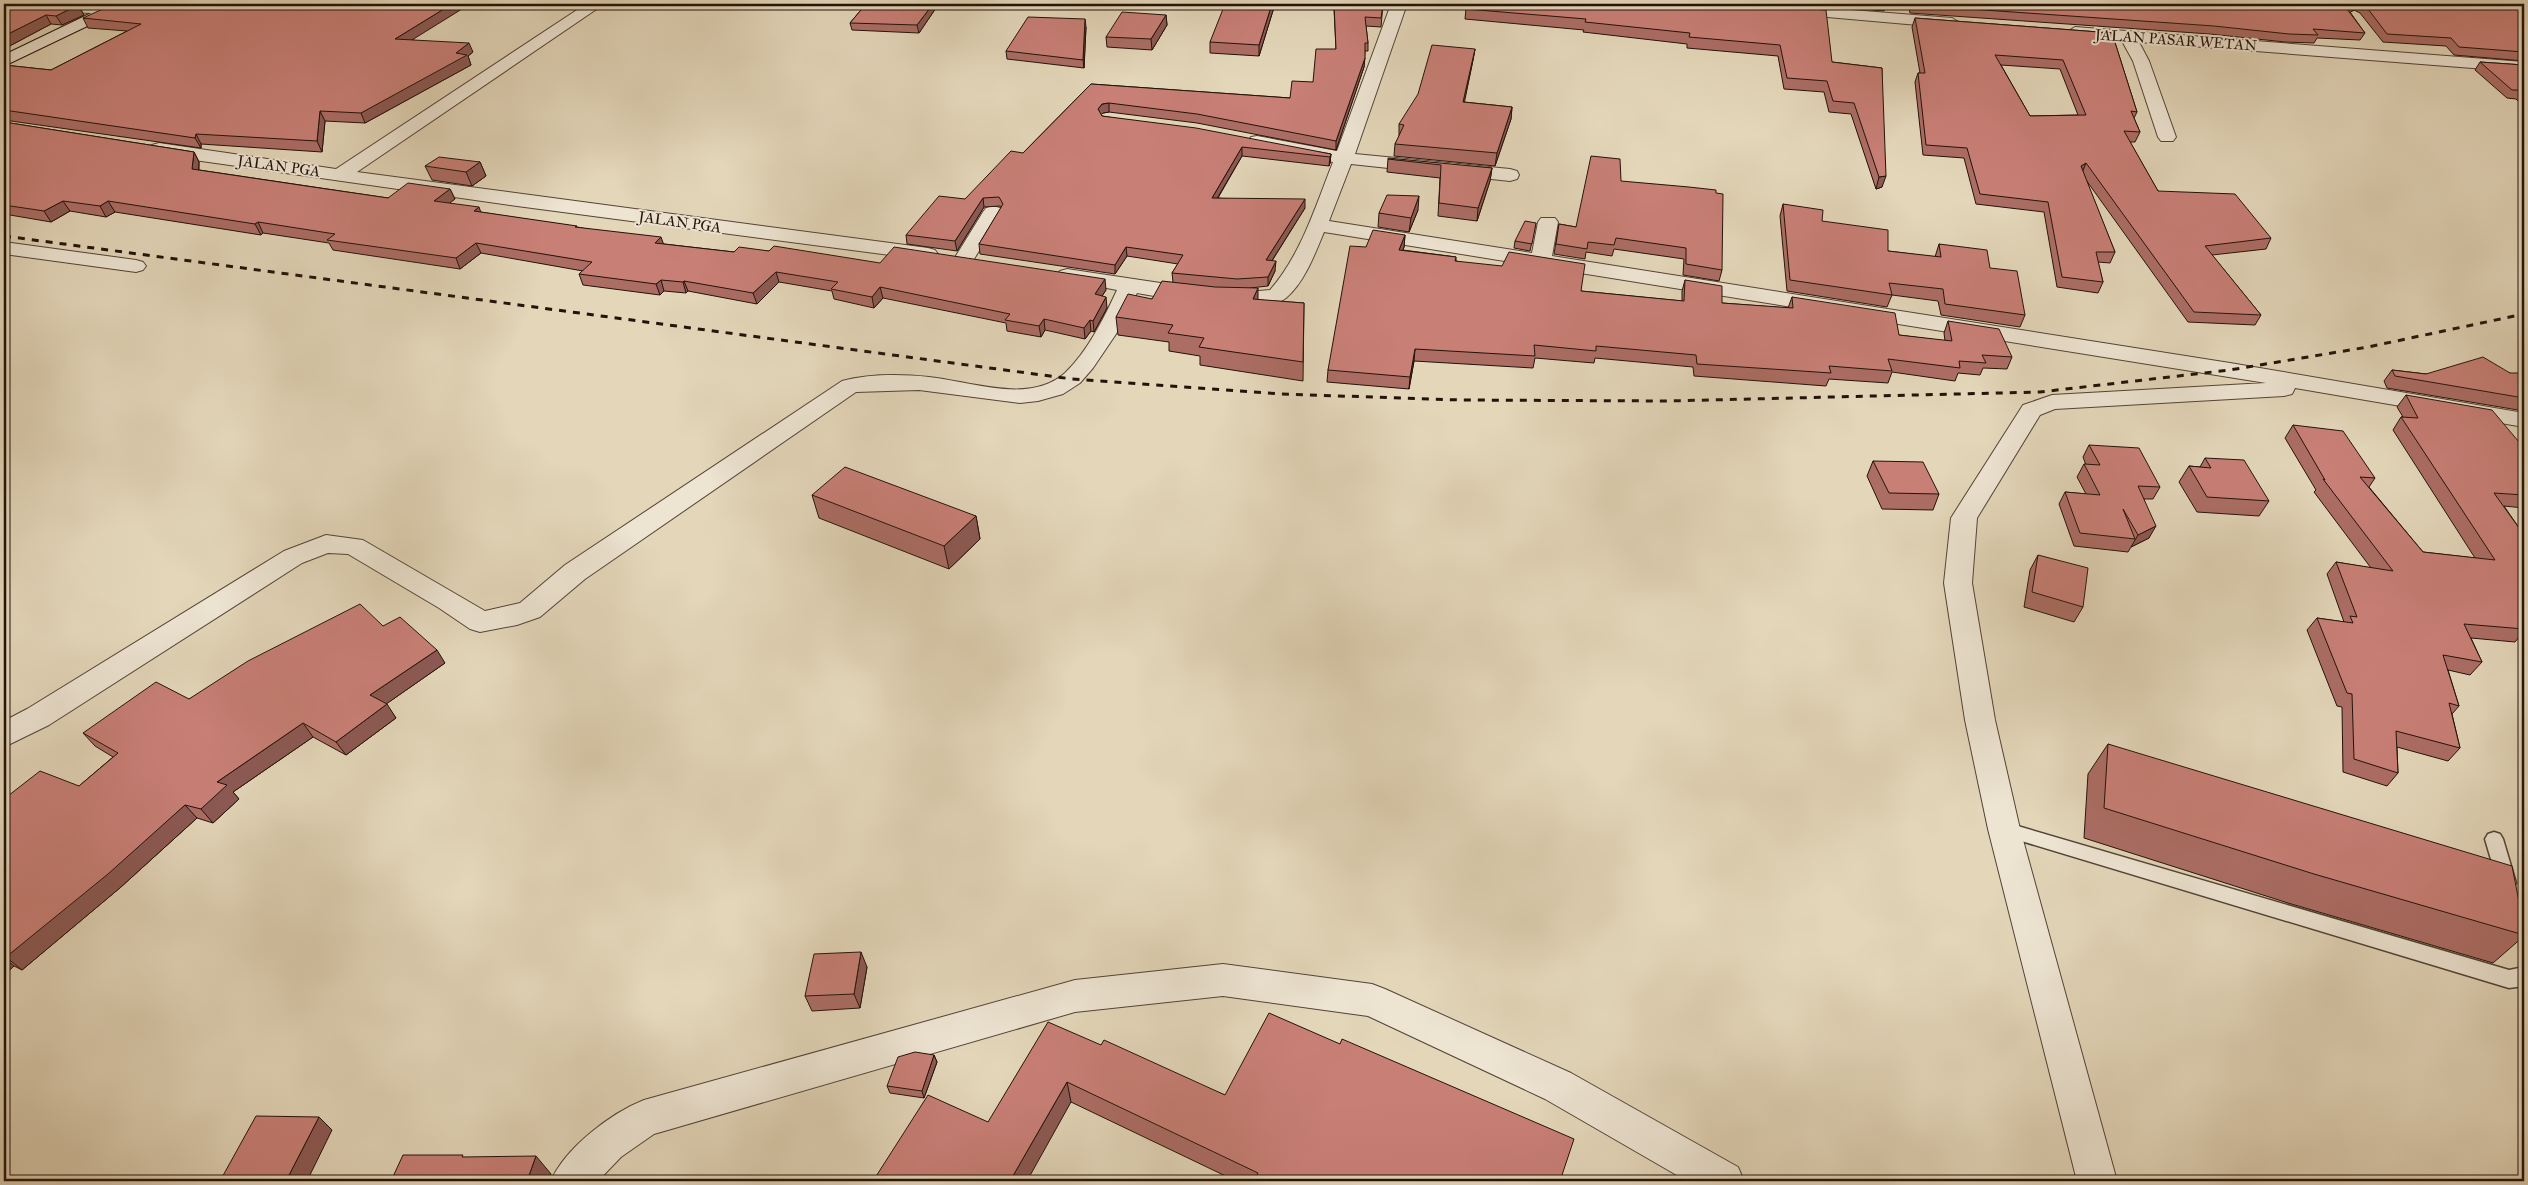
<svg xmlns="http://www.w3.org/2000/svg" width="2528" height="1185" font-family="'IM FELL Great Primer',serif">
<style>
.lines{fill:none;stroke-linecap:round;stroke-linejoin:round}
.service-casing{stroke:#534336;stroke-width:3}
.minor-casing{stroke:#534336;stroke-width:2}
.secondary-casing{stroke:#23120a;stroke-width:2}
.service{fill:#ede4d2;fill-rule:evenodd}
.minor{fill:#ede4d2;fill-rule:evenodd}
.secondary{fill:#ede4d2;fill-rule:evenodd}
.rail{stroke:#23120a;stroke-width:3;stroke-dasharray:7 7;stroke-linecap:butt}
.wall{fill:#ac6d65;stroke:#23120a;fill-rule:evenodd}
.shaded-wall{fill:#8c5953;stroke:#23120a}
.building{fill:#c87f76;stroke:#23120a;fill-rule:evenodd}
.labels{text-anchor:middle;stroke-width:4;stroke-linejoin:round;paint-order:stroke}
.far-street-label{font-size:15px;fill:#23120a;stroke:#ede4d2}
</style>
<rect width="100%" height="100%" fill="#e3d6b9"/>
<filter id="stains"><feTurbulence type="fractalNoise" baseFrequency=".004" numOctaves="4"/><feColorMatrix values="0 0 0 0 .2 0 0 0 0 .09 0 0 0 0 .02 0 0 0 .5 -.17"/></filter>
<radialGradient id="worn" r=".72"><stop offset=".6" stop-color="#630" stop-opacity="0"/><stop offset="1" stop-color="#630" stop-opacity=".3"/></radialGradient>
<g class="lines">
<defs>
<g id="service">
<polygon points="2004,822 2509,970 2524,967 2524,986 2509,988 1998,834 1995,829 1998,824"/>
<polygon points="2494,832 2500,834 2503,839 2516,883 2513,888 2507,891 2501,888 2498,883 2485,839 2488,834"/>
</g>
<g id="minor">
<polygon points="5,4 116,6 118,9 110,14 13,9"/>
<polygon points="586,4 604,4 357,172 928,248 935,250 938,254 935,258 928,260 517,206 159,155 152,153 150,149 152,145 159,143 336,169"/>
<path d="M1391 4H1407L1355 154 1510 169 1517 171 1519 175 1517 179 1510 181 1351 164 1329 221 1532 253 1538 222 1541 218H1555L1558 222 1552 256 2230 363 2524 413V427L2295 388 2292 394 2284 396 2055 409 2040 415 1977 518 1972 583 1995 720 2020 829 2117 1181H2077L1988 829 1965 720 1944 583 1951 518 2023 405 2052 395 2266 383 1324 232C1315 254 1304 283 1286 298 1264 316 1166 298 1137 293L1116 334 1093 368 1080 383 1063 394 1038 401 1020 403 919 390 856 392 585 579 540 617 517 625 480 632 470 629 439 608 348 554 328 553 302 563 49 725 4 747V721L27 709 284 551 326 535 363 540 485 611 520 603 565 565 842 381C869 374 900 374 929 377 970 381 1029 405 1065 373 1088 351 1104 318 1117 290L1060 279 1056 275 1060 271 1067 269 1207 290 1236 293 1270 290C1301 255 1316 205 1333 162L1257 146 1251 145 1248 141 1251 137 1257 136 1337 151Z"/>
<polygon points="1788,5 1952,18 1960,23 1952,28 1782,13 1780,10 1782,7"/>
<polygon points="2075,27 2524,62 2524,72 2139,42 2149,61 2176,137 2173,141 2161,141 2158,137 2133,61 2122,41 2069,35 2067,32"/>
<polygon points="993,206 1000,208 1003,212 974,259 971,263 964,265 957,263 954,259 983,212 986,208"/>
<polygon points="4,242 136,260 143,262 146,266 143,270 136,272 4,254"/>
<path d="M1223 964 1372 984 1385 989 1571 1073 1738 1167 1744 1181H1687L1545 1099 1368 1016 1223 996 1075 1012 654 1134 621 1157 598 1181H551C565 1148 611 1113 644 1100L1075 980Z"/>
</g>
<polygon id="secondary" points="110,4 130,4 127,7 4,66 4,55"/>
</defs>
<use href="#service" class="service-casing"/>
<use href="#minor" class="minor-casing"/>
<use href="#secondary" class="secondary-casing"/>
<use href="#service" class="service"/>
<use href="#minor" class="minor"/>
<use href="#secondary" class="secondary"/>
<polyline class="rail" points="4,236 1072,379 1281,394 1461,400 1667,401 2040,392 2230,370 2368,347 2524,314"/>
</g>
<g class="wall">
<polygon points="4,4 78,5 84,15 62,25 51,24 4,49"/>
<polygon points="866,4 942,4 941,5 938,5 919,33 852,30 850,23"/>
<polygon points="1275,4 1259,56 1210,53 1210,42"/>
<polygon points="1291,4 1383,4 1381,27 1366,26 1368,43 1368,51 1365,51 1364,67 1336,150 1197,123 1109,112 1103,113 1101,115 1102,116 1331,154 1330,163 1329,166 1242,156 1218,198 1305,208 1272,261 1275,271 1268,286 1250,288 1258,300 1304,303 1303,381 1200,365 1200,356 1169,351 1169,342 1118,335 1116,317 1152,299 1173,282 1172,273 1178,264 1127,256 1115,274 980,254 979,244 1001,208 1000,206 984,207 957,251 907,244 906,235 965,199 1023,153 1091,84 1290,98 1313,82 1336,49 1334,9 1291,7"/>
<polygon points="1749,4 1832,62 1882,68 1882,187 1876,189 1851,114 1829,112 1824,92 1784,89 1778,56 1687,48 1687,44 1583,32 1584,30 1465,19 1466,9"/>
<polygon points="1786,4 1823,4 1822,7"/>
<polygon points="1850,4 1886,4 1884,11 1850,8"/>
<polygon points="1908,4 2444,4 2477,7 2474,4 2524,4 2524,61 2454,55 2446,46 2383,42 2360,13 2354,10 2350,12 2365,33 2360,40 2317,38 2314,43 2285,42 2210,34 1910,13"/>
<polygon points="1166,15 1167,25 1152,50 1107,47 1106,37"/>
<polygon points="83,18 413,40 473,52 468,56 471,65 365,123 325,121 322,152 201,144 201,148 4,120 4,65 51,70 127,31 88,28"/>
<path d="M1915 18 2112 33 2137 112 2134 118 2140 132 2135 142H2130L2158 191 2271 238 2266 249 2212 255 2261 315 2255 325 2188 322 2086 180 2115 252 2110 263 2098 262 2103 282 2098 293 2057 287 2044 212 1976 204 1964 158 1923 155 1915 82 1918 73H1920L1912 27ZM2001 65 2060 69 2078 115 2030 116Z"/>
<polygon points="1086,27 1084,68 1007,59 1006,51"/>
<polygon points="1475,49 1473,60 1464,102 1512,107 1511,119 1495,166 1394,156 1395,144 1399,137 1399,124"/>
<polygon points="2480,62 2524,65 2524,107 2516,99 2507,98 2475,70"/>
<polygon points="4,122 194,152 199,162 199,170 388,198 450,189 455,199 449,203 480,212 577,227 664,244 734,252 769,251 1106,290 1102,296 1107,308 1094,332 1091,331 1085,339 1045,330 1041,337 1007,331 1006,323 883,298 874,308 834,299 832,291 779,282 757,304 688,291 686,293 664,291 660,295 583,285 579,274 583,271 481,253 460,269 333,250 329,243 263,233 261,235 115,212 106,217 70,211 51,222 4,214"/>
<polygon points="1388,159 1492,168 1490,181 1477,221 1438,216 1440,178 1387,172"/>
<polygon points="480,162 486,176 472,186 432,180 425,166"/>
<polygon points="1621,181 1722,270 1719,281 1683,275 1684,259 1614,249 1612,256 1586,252 1585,259 1554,254 1559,224 1576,227"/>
<polygon points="1783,204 1888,251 1935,257 1939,244 1990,268 2025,315 2020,327 1941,315 1938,301 1892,295 1887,307 1787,291 1780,216"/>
<polygon points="1418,210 1409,232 1378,227 1379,213"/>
<polygon points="1536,223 1530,251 1514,248 1515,241"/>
<polygon points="1405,235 1404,247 1403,250 1456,257 1456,261 1581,291 1682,301 1682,291 1685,280 1722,303 1788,308 1792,297 1899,335 1945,341 1944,333 1948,321 2012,357 2007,369 1983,368 1980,375 1958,373 1955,381 1892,372 1888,383 1829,379 1826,386 1694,376 1693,367 1595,358 1594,363 1535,358 1533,368 1414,361 1409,389 1327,382 1328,370 1366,247"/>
<polygon points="2392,370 2426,374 2510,373 2524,378 2524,411 2387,388 2384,381"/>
<polygon points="2406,395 2524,448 2524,508 2504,506 2524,535 2524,637 2520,636 2515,642 2471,638 2482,662 2470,675 2448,670 2459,706 2452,714 2460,748 2448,761 2397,747 2398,773 2387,786 2343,772 2342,707 2337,706 2307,630 2317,618 2344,622 2327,574 2336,562 2371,568 2314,492 2316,490 2285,438 2293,425 2375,478 2369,487 2423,552 2475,558 2393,430 2401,417 2403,417 2397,407"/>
<polygon points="2089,445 2160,487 2153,499 2144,499 2149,538 2131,547 2128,552 2074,546 2059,504 2065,492 2086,494 2077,477 2084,464 2086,465 2083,457"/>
<polygon points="2205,458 2269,501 2259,516 2197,512 2179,482 2189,466 2200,467"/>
<polygon points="1873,461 1939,494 1933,510 1882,509 1867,476"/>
<polygon points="812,495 976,516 980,539 949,569 819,518"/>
<polygon points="2038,555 2083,607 2074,622 2024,607 2030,570"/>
<polygon points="383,626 445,663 386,704 396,718 346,755 313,737 233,792 239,799 213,823 197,818 121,887 22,970 14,966 4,975 4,799 79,786 113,757 95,746 83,733 189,699"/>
<polygon points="2108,744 2524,927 2524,936 2493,963 2288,903 2084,838 2088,774"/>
<polygon points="867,967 860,1008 812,1011 805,996"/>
<polygon points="1101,1045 1225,1095 1560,1181 1236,1181 1071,1102 988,1122"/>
<polygon points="934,1055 937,1062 924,1098 890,1093 887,1086"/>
</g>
<g class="shaded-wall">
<polygon points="452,4 470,4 399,48 395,39"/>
<polygon points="933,4 938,4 938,5 919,33 917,25"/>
<polygon points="1272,4 1275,4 1259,56 1259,45"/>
<polygon points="2356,4 2357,4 2354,10 2343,17 2347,9"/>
<polygon points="78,5 84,15 62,25 56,16"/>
<polygon points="46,15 51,24 4,49 4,36"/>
<polygon points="1166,15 1167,25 1152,50 1151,39"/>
<polygon points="1085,19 1086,27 1084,68 1083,60"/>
<polygon points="469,43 473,52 468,56 471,65 365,123 361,113 456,53"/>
<polygon points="1475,49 1473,60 1462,114 1463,102"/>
<polygon points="1365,58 1364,67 1336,150 1336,141"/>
<polygon points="1109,103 1109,112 1103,113 1098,118 1098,109 1102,104"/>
<polygon points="1512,107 1511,119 1495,166 1497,153"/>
<polygon points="320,111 325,121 322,152 317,141"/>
<polygon points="196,134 201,144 201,148 195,138"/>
<polygon points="1242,147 1242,156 1212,207 1212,198"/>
<polygon points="194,152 199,162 198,179 192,169"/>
<polygon points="1331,154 1330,163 1329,166 1330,157"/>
<polygon points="480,162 486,176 472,186 466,172"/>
<polygon points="2086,163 2082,173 2081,166"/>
<polygon points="1492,168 1490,181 1477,221 1478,208"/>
<polygon points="1886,176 1882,187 1876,189 1879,177"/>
<polygon points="450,189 455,199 438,212 434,201"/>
<polygon points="1419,196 1418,210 1409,232 1411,218"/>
<polygon points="983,198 984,207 957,251 955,241"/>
<polygon points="1305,199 1305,208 1266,270 1266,260"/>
<polygon points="63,201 70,211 51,222 44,211"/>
<polygon points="108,201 115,212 106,217 100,206"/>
<polygon points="479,207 483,218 474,211"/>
<polygon points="258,222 263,233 261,235 255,224"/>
<polygon points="1405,235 1404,247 1398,262 1399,250"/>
<polygon points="661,237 665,248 655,243"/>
<polygon points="476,243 481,253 460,269 456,258"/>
<polygon points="1126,247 1127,256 1115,274 1115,265"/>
<polygon points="1276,261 1275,271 1268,286 1268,277"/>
<polygon points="776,272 779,282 757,304 753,293"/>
<polygon points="1105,279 1106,290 1096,305 1095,294"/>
<polygon points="661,280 664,291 660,295 656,284"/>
<polygon points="684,281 688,291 686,293 683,282"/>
<polygon points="880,287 883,298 874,308 872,297"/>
<polygon points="1258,288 1258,306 1253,299"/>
<polygon points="1106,297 1107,308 1094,332 1093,321"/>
<polygon points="1044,319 1045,330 1041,337 1039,326"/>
<polygon points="1090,320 1091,331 1085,339 1084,328"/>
<polygon points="1415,349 1414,361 1409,389 1410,377"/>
<polygon points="976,516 980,539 949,569 944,546"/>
<polygon points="2156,526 2149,538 2131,547 2138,535"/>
<polygon points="437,650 445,663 379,709 370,695"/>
<polygon points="387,704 396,718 346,755 336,742"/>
<polygon points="303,723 313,737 233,792 239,799 213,823 201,809 217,782"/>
<polygon points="185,805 197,818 121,887 22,970 6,957"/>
<polygon points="861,952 867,967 860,1008 854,994"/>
<polygon points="4,958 14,966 4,975"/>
<polygon points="934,1055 937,1062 924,1098 922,1091"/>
<polygon points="1067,1082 1071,1102 1027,1181 1010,1181"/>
<polygon points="319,1117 332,1130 307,1181 286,1181"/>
<polygon points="536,1156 551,1174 548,1181 527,1181"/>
</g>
<g class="building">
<polygon points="4,4 47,4 78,5 56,16 46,15 4,36"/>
<polygon points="114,4 452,4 395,39 469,43 456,53 467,55 361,113 320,111 317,141 196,134 195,138 4,110 4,65 51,70 141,24 83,18"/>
<polygon points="866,4 933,4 917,25 850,23"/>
<polygon points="1225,4 1272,4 1259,45 1210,42"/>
<polygon points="1334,4 1383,4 1381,18 1365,17 1368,43 1365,43 1365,58 1336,141 1197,114 1109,103 1102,104 1098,109 1102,116 1196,128 1331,154 1330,157 1242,147 1212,198 1305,199 1266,260 1276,261 1268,277 1237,279 1172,273 1183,255 1126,247 1115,265 979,244 1003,204 999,197 983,198 955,241 906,235 939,196 965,199 1011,151 1023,153 1091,84 1290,98 1292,81 1313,82 1316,49 1336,49"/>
<polygon points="1467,4 1749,4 1826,10 1832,62 1882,68 1886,176 1879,177 1854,103 1833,101 1827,81 1787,78 1780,45 1689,37 1690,33 1585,22 1586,19 1466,9"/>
<polygon points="1912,4 2356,4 2347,9 2365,33 2313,29 2318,35 2289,34 2214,26 1912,5"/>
<polygon points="2361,4 2444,4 2490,8 2486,4 2524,4 2524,52 2459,47 2451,38 2387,34 2365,5"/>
<polygon points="1122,12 1166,15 1151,39 1106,37"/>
<polygon points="1028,17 1085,19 1083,60 1006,51"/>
<path d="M1915 18 2112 33 2137 112 2131 111 2140 132 2124 131 2158 191 2235 194 2271 238 2205 246 2261 315 2194 312 2086 163 2081 166 2115 252H2096L2103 282 2062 277 2048 202 1980 194 1967 148 1926 145 1918 73H1925ZM1995 55 2063 60 2086 115 2030 116Z"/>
<polygon points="1432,45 1475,49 1463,102 1512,107 1497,153 1395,144 1404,125 1399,124 1418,94"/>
<polygon points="2480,62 2524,65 2524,93 2521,90 2512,90"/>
<polygon points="4,122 194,152 192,169 313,187 388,198 408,183 450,189 434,201 479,207 474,211 577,226 575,227 661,237 655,243 734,252 739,247 769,251 774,246 880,263 894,247 1105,279 1095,294 1106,297 1093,321 1090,320 1084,328 1044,319 1039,326 1005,320 1010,314 880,287 872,297 831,289 838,282 776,272 753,293 684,281 683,282 661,280 656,284 579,274 592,262 476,243 456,258 327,240 335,234 258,222 255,224 108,201 100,206 63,201 44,211 4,205"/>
<polygon points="1591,156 1620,159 1621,181 1689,187 1716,190 1716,193 1723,194 1722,270 1686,264 1686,248 1616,238 1614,245 1588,242 1587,249 1556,244 1559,224 1576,227"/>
<polygon points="439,157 480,162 466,172 425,166"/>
<polygon points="1388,158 1492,168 1478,208 1439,203 1441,165 1388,159"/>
<polygon points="1387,195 1419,196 1411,218 1379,213"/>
<polygon points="1783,204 1823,210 1822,221 1888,230 1888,251 1941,257 1939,244 1987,250 1990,268 2017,271 2025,315 1945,304 1943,289 1889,283 1892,295 1790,280"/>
<polygon points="1525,221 1536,223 1532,244 1515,241"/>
<polygon points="1373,230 1405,235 1399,250 1456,257 1455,261 1502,266 1509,252 1585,264 1581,291 1684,301 1685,280 1722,286 1722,303 1793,308 1792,297 1895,313 1899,335 1952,341 1948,321 1999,329 2012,357 1982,355 1986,363 1959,361 1960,368 1888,359 1892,371 1829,366 1831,373 1697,364 1696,355 1596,346 1596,351 1534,345 1535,356 1415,349 1410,377 1328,370 1350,246 1366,247"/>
<polygon points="1162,281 1215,287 1258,288 1253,299 1304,303 1303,362 1199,347 1204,338 1168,333 1173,325 1116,317 1128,294 1152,299"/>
<polygon points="2483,357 2510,373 2521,373 2524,378 2524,398 2395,376 2392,370 2426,374"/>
<polygon points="2406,395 2492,410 2524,448 2524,495 2494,493 2524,535 2524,623 2521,622 2524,627 2524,629 2464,624 2482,662 2443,655 2459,706 2449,703 2460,748 2396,731 2398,773 2354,759 2352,694 2347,693 2317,618 2353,623 2350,616 2357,617 2336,562 2393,571 2323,479 2325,480 2293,425 2343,431 2375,478 2360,477 2423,552 2495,560 2401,417 2418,418"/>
<polygon points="2089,445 2139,448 2160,487 2138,486 2156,526 2138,535 2123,509 2135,539 2080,533 2065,492 2100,495 2084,464 2100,465"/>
<polygon points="2205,458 2244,460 2269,501 2207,497 2189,466 2211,468"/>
<polygon points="1873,461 1923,462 1939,494 1889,493"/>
<polygon points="845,467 976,516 944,546 812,495"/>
<polygon points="2038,555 2088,568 2083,607 2032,592"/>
<polygon points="360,604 383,626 400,617 437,650 370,695 387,704 336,742 303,723 217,782 227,785 201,809 185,805 108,874 6,957 4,956 4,799 40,771 79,786 118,753 83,733 156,682 189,699 248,661"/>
<polygon points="2108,744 2512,866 2524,927 2524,935 2314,874 2104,808"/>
<polygon points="861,952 854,994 805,996 814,954"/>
<polygon points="1269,1013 1340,1044 1342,1039 1574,1139 1560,1181 1254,1181 1258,1173 1067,1082 1010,1181 873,1181 928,1095 988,1122 1048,1022 1101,1045 1104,1040 1225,1095"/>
<polygon points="915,1052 934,1055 922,1091 887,1086 898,1057"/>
<polygon points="256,1116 319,1117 286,1181 220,1181"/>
<polygon points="403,1155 463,1155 462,1157 536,1156 527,1181 391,1181"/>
</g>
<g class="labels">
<g class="far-street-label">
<text transform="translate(2176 40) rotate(4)" y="5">JALAN PASAR WETAN</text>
<text transform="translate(279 166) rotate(8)" y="5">JALAN PGA</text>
<text transform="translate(680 222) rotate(8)" y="5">JALAN PGA</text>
</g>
</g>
<rect width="2528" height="1185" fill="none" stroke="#e3d6b9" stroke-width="20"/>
<rect x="5" y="5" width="2518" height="1175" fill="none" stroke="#23120a" stroke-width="2.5"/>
<rect x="10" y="10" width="2508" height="1165" fill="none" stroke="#23120a"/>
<rect width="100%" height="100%" filter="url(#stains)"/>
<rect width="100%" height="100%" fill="url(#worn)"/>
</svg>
